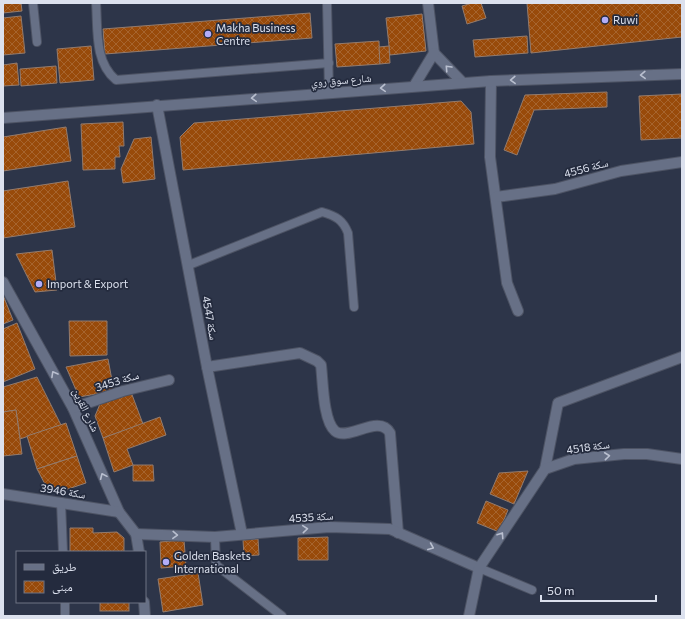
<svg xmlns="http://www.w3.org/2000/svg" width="685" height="619" font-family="Commissioner,'Noto Naskh Arabic',sans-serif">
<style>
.building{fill:url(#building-cross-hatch);stroke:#937b6d}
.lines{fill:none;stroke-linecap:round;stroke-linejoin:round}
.lane-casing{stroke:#4d5364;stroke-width:10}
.street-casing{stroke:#4d5364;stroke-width:12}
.secondary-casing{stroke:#4d5364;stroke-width:12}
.lane{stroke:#677086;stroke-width:8}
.street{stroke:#677086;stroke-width:10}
.secondary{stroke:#677086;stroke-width:10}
.oneway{stroke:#b9bfcf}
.poi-dot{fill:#b2adf9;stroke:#242b3e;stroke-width:1.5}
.labels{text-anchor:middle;stroke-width:3.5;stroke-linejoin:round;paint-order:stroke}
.poi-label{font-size:11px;fill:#dce1ee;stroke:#242b3e;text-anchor:start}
.street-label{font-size:11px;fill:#dce1ee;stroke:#242b3e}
</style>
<defs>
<pattern id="building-cross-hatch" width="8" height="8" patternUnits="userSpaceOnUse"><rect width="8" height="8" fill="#984a0a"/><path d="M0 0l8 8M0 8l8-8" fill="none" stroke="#a6642e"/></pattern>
</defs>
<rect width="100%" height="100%" fill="#2d3549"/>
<g class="building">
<polygon points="3,3 21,3 22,11 3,13"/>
<polygon points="472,3 481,3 486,18 467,24 462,6"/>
<polygon points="527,3 682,3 682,37 531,53"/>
<polygon points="310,13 312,38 105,54 103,29"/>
<polygon points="422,14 426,51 390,55 386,18"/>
<polygon points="21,16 25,53 3,55 3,18"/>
<polygon points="527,36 528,53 475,57 473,40"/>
<polygon points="379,41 380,64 337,67 335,44"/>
<polygon points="91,46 94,80 60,83 57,49"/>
<polygon points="389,46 390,63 380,64 379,47"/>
<polygon points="17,63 19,85 3,86 3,65"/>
<polygon points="56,66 57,83 21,86 20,69"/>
<polygon points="607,92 607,107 534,110 517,155 504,150 525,95"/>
<polygon points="682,94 682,138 641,140 639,96"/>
<polygon points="461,101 471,112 474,144 183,170 180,137 194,123"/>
<polygon points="123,122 124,146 119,146 120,157 115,157 115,169 83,170 81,124"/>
<polygon points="66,127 71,161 3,171 3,137"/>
<polygon points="151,137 155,179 123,183 121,169 134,139"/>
<polygon points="68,181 75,227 3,238 3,191"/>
<polygon points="52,250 57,290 35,292 16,254"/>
<polygon points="3,295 13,320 3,324"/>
<polygon points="69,321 107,321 107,355 70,356"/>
<polygon points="17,323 35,369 3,382 3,329"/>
<polygon points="108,359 114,391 79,397 66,367"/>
<polygon points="37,377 61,425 20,439 16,410 3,412 3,387"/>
<polygon points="131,392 143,424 103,438 95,416 100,404"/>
<polygon points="16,410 22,454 3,456 3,412"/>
<polygon points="160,417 166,435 127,449 133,465 114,472 103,438"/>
<polygon points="66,423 77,456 37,469 27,436"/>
<polygon points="77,456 86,483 62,491 46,486 37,469"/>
<polygon points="133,465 153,465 154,481 133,481"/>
<polygon points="528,471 514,504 490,494 499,473"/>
<polygon points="486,501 508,510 499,532 477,523"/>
<polygon points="70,528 93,528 93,533 117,532 124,538 124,552 70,552"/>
<polygon points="328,537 328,560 298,560 298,538"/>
<polygon points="258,539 259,555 244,556 243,540"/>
<polygon points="184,540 186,566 161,568 160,542"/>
<polygon points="198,573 203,605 163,612 158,579"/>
<rect x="100" y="602" width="29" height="9"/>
</g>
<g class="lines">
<defs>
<g id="lane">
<polyline points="33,3 37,42"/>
<path d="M96 3C98 29 94 62 116 80L329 63"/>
<polyline points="327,3 329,92"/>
<path d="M189 265 322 212C336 216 343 220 348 233L354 307"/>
<polyline points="61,502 63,552"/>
<polyline points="215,537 216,565 282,616"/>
<polyline points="479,568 532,590"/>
<polyline points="65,602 65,616"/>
</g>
<g id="street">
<polyline points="428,3 434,53"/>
<polyline points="434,53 463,83"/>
<polyline points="491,81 490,157 507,283 518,311"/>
<polyline points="414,86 434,53"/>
<polyline points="157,105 207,367 242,534"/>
<polyline points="496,197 555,189 621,171 682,162"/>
<polyline points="3,282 73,408 119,512 136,534 139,552"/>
<path d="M207 367 300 353 317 361 321 365C323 381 323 421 335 431 348 442 379 413 390 433L398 533"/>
<polyline points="73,408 123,391 169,380"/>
<polyline points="545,469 558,403 682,357"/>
<polyline points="3,494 119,512"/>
<polyline points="136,534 215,537 329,527 390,529 479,568"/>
<polyline points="144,602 145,616"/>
<polyline points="469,616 479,568 545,469 574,459 624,454 647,454 682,459"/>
</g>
<polyline id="secondary" points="3,118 491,81 682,74"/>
</defs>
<use href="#lane" class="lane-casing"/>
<use href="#street" class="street-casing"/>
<use href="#secondary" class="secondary-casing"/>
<use href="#lane" class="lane"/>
<use href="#street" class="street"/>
<use href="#secondary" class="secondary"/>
</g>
<defs><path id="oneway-chevron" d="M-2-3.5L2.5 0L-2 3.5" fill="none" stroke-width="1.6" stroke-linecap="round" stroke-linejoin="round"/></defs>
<g class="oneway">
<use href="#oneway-chevron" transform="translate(448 68) rotate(-133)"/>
<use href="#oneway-chevron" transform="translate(643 75) rotate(178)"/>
<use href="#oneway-chevron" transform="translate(513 80) rotate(178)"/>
<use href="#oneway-chevron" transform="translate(383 88) rotate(176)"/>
<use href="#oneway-chevron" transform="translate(254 98) rotate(176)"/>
<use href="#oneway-chevron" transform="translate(54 374) rotate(-119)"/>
<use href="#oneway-chevron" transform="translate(607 456) rotate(-6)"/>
<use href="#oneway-chevron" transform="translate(103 476) rotate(-114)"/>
<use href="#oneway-chevron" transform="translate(305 529) rotate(-5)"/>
<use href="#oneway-chevron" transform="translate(175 535) rotate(2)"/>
<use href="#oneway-chevron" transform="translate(501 535) rotate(-56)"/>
<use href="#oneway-chevron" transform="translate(431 547) rotate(23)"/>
</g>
<g class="poi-dot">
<circle cx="605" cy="20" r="4"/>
<circle cx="208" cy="34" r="4"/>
<circle cx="39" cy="284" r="4"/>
<circle cx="166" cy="562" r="4"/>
</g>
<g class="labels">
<g class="poi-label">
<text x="613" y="24">Ruwi</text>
<text x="216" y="32">Makha Business<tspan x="216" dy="13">Centre</tspan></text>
<text x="47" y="288">Import &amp; Export</text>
<text x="174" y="560">Golden Baskets<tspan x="174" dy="13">International</tspan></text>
</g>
<g class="street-label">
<text transform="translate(341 80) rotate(-4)" y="4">شارع سوق روي</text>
<text transform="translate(586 168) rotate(-15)" y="4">سكة 4556</text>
<text transform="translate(210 318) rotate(80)" y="4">سكة 4547</text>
<text transform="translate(117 381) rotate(-17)" y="4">سكة 3453</text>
<text transform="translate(86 410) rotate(64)" y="4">شارع القرين</text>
<text transform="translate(588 447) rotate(-8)" y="4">سكة 4518</text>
<text transform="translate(63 491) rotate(9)" y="4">سكة 3946</text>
<text transform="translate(311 517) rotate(-4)" y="4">سكة 4535</text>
</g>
</g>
<rect width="685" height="619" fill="none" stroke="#dce1ee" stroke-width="8"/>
<rect x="16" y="551" width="130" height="52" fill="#242b3e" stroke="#6e7484"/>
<rect x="24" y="564" width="20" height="6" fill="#677086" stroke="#6e7484"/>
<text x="52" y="571" font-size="12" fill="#dce1ee">طريق</text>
<rect x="24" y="581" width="20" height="12" fill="url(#building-cross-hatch)" stroke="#6e7484"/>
<text x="52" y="591" font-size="12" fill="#dce1ee">مبنى</text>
<path d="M541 595v6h115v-6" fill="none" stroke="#dce1ee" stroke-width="2"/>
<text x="547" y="595" font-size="12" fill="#dce1ee" stroke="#242b3e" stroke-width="3" paint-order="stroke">50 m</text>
</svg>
